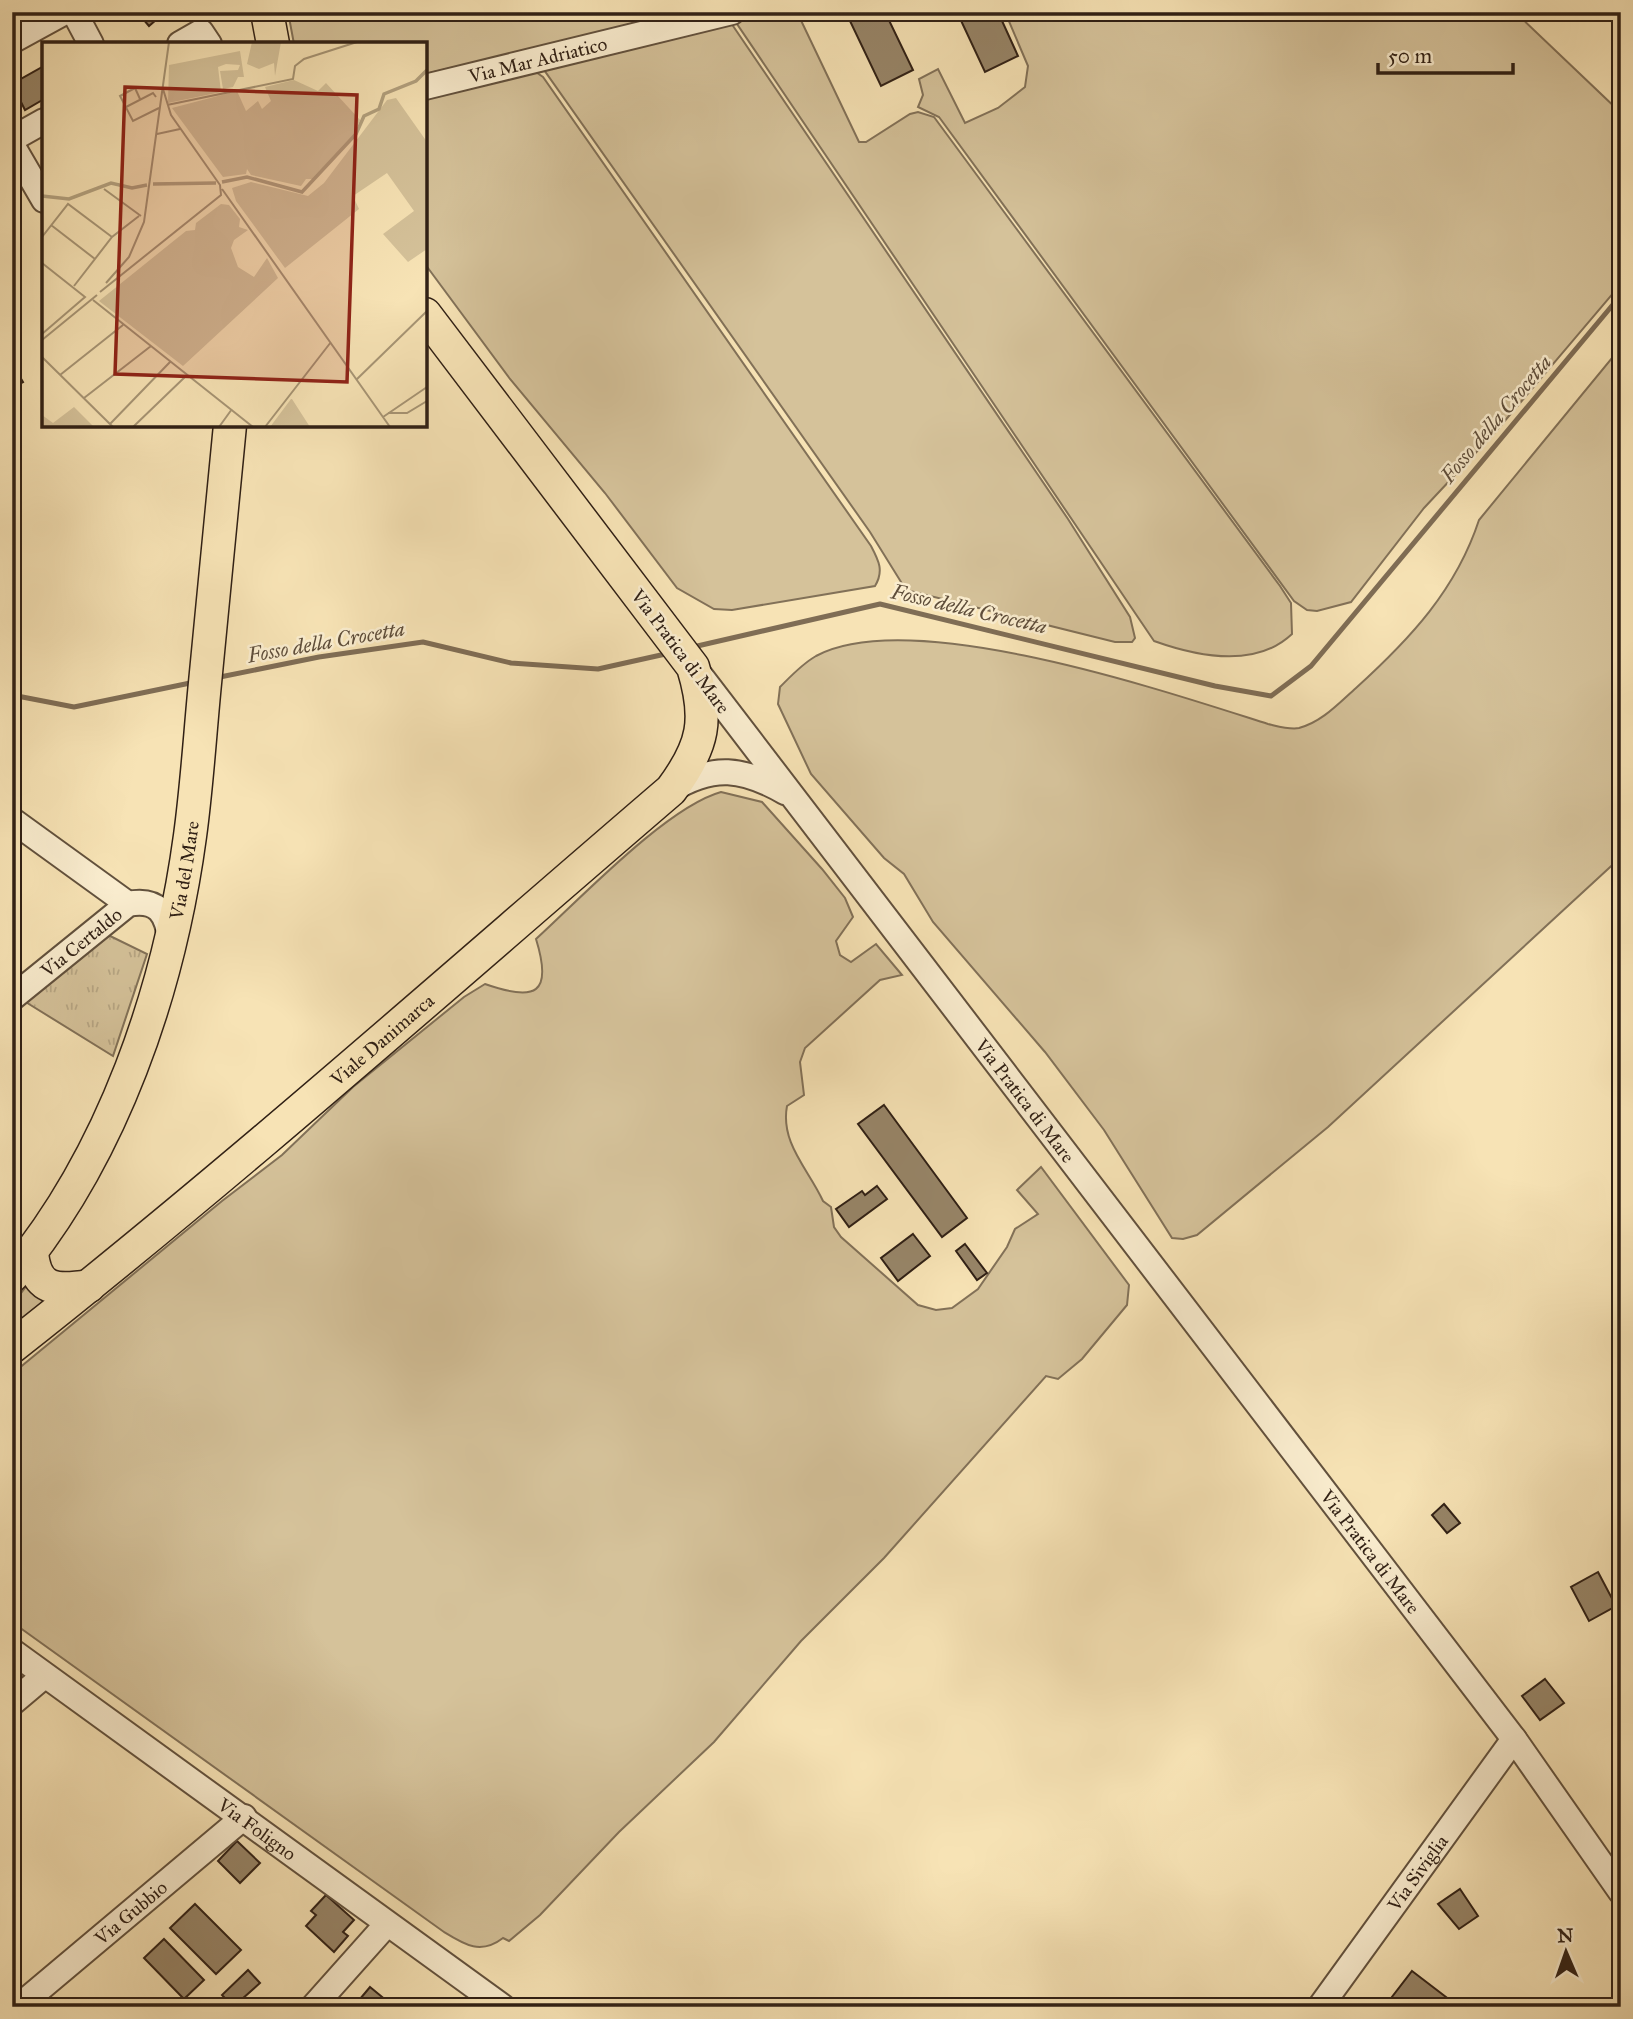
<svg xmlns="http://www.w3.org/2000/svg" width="1633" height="2019" font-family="'IM FELL Great Primer',serif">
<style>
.grass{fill:#d5c29a;stroke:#827158;stroke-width:2}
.park{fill:url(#park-tufts);stroke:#827158;stroke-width:2}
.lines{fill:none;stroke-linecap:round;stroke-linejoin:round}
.stream{stroke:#7f6d55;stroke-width:5}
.building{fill:#978568;stroke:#302015;stroke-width:2}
.minor-casing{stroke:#62513d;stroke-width:28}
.major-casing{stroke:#302015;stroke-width:35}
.minor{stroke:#faedcf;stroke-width:24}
.major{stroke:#f7e3b5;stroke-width:32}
.labels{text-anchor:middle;stroke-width:5;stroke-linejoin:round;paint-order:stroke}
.street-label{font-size:19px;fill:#302015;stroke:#faedcf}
.water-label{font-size:21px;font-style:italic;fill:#5e4d3a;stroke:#faedcf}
.inset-river{fill:none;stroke:#b3a17f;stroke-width:3.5}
.inset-road{fill:none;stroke:#a79575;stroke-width:2}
.view{fill:#8f2418;fill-opacity:0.15;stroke:#8f2418;stroke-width:3.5}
.inset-edge{fill:none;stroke:#302015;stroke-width:3.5}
</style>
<defs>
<pattern id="park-tufts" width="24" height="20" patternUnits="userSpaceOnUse" patternTransform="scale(1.75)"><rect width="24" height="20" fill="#d5c29a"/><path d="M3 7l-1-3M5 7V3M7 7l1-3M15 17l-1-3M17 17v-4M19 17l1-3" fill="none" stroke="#b7a684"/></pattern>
</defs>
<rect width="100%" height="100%" fill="#f7e3b5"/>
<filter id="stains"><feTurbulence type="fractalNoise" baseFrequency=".00286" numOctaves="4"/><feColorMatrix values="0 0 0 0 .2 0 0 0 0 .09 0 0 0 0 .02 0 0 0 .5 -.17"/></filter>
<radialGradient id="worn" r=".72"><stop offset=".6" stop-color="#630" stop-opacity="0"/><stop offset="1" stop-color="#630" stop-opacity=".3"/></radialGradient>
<g class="grass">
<polygon points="288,12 673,12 571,41 425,74 425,44 294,44"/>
<path d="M754 12H797L859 142H866L910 114 918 112 934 117 1280 586 1291 603 1292 634C1255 669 1196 656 1154 641L733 18Z"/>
<polygon points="1005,12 1515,12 1621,113 1621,284 1497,430 1424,508 1351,602 1317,611 1307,610 1294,601 939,117 918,107 923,95 919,79 938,69 965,123 998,108 1025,87 1028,66"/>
<polygon points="729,20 1068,519 1130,617 1135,638 1132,642 1115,642 906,590 870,532 542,67"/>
<path d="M530 68 543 77 871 546C879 561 884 571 875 586L732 610 714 609 677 588 605 493 510 379 425 264V94Z"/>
<path d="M1621 347V857L1328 1127 1197 1235 1183 1239 1172 1238 1104 1130 1045 1052 933 922 904 874 884 858 811 774 778 704 780 687C791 676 802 664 816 656 911 605 1167 692 1268 724 1277 726 1290 730 1299 728 1322 722 1339 703 1356 688 1410 639 1456 590 1479 520Z"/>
<path d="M721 792 762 802 822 869 845 898 853 917 836 941 840 955 851 962 876 944 902 975 880 980 805 1048 800 1062 804 1095 787 1106C780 1143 809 1170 823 1201L831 1207 834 1227 841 1237 918 1305 936 1310 952 1308 978 1289 1007 1247 1015 1229 1038 1214 1017 1190 1041 1167 1129 1285 1127 1305 1082 1359 1058 1379 1046 1376 884 1558 801 1641 714 1742 619 1832 540 1915 509 1941 503 1938C481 1955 465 1945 444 1932L12 1622V1374L222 1201 282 1155 353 1087 464 997 485 984C536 1002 553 994 536 939 581 898 667 807 721 792Z"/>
<polygon points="31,1280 54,1300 12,1335 12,1305"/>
</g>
<polygon class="park" points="106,934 147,954 113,1056 24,1001"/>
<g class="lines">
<g class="stream">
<polyline points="693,647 880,604 1215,686 1271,696 1311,666 1621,295"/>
<polyline points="215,678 319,657 423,642 511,663 598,669 670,653"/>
<polyline points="12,695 74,707 195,682"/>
</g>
</g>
<g class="building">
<polygon points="137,12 165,12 149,26"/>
<polygon points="869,12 885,12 913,70 881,86 850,21"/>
<polygon points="957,12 998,12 1018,56 985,72"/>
<polygon points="44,66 44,99 25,110 12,84"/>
<polygon points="12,363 23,382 12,388"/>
<polygon points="884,1105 967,1218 942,1237 858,1124"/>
<polygon points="877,1186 887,1199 849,1227 836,1209 862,1191 865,1195"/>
<polygon points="913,1234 930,1256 898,1281 881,1258"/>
<polygon points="965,1244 987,1273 977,1280 956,1251"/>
<polygon points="1444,1504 1460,1523 1447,1533 1432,1515"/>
<polygon points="1598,1572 1616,1606 1589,1621 1571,1587"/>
<polygon points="1545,1679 1564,1703 1540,1720 1522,1696"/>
<polygon points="237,1841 260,1863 240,1883 218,1861"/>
<polygon points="1460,1889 1478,1916 1459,1929 1438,1904"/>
<polygon points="326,1895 354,1920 343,1932 348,1936 334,1952 306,1926 316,1915 311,1911"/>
<polygon points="195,1904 241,1950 216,1974 170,1928"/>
<polygon points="164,1939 204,1980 184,1999 144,1958"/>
<polygon points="248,1970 260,1983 233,2007 222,1995"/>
<polygon points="1412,1971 1459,2007 1385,2006"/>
<polygon points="370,1987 393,2006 393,2007 369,2007 360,1999"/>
</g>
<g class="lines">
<defs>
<g id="minor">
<polyline points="74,12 91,44"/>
<polyline points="12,41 65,12"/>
<polyline points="180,44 201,32 209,44"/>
<path id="s1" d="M425 87 732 12"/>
<polyline points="12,139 44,121"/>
<polyline points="12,145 44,200"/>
<path id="s2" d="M696 670 1514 1739 1621 1892"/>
<path d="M671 790C713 764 743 768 785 792"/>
<polyline points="12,820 128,904"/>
<path id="s3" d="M12 998 128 904C158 898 168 914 170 941"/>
<path id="s4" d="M12 1651 503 2007"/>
<polyline points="12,1703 44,1676"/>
<path id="s5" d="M18 2007 244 1817"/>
<polyline points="313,2007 387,1924"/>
<path id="s6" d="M1320 2007 1514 1739"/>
</g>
<g id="major">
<polyline points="267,12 273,44"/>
<path d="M32 1253C36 1291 56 1291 89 1286"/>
<path id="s7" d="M12 1276C113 1155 169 991 190 836 197 785 200 734 205 683 213 597 221 511 230 425"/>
<path id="s8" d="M12 1347C238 1169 453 977 671 790 704 746 709 719 693 667L425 314"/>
</g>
</defs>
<use href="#minor" class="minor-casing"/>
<use href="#major" class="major-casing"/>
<use href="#minor" class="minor"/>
<use href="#major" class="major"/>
</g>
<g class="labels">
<g class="street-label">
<text dy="7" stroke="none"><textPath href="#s1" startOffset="116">Via Mar Adriatico</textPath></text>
<text transform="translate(681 651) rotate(53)" y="7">Via Pratica di Mare</text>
<text dy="7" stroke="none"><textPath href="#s7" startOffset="446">Via del Mare</textPath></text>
<text dy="7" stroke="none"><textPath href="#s3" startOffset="89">Via Certaldo</textPath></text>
<text dy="7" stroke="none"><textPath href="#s8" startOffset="481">Viale Danimarca</textPath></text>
<text dy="7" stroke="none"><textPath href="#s2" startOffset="542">Via Pratica di Mare</textPath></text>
<text dy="7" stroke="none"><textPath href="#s2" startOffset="1110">Via Pratica di Mare</textPath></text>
<text dy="7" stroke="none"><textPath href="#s4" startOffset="303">Via Foligno</textPath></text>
<text dy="7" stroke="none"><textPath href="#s6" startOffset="166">Via Siviglia</textPath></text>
<text dy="7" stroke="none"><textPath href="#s5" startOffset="147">Via Gubbio</textPath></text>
</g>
<g class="water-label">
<text transform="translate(1496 419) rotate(-50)" y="7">Fosso della Crocetta</text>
<text transform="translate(969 609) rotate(13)" y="7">Fosso della Crocetta</text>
<text transform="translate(326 642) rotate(-10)" y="7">Fosso della Crocetta</text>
</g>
</g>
<g transform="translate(42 42)">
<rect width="385" height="385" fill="#f7e3b5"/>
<path d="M210 0H239L233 34 232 21 217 27 205 22ZM198 9 202 35H196L191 45 181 47 178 29 196 28 198 23 184 22 176 25 179 50 126 61 127 23ZM252 38 276 49 284 41 318 78 312 93 272 137H264L259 144 209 133 205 127 204 132 181 135 130 66 195 49 204 69 216 59 220 67 229 59 223 45ZM354 56 385 100V207L366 220 341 192 372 169 345 131 311 154 317 167 243 226 194 159 190 146 209 140 266 154 282 141 345 58ZM179 162 187 163 198 177 197 185 206 188 192 198 189 206 196 225 212 235 225 216 236 236 141 324 57 259 144 189 153 188 154 181ZM250 357 268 385H228L249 357ZM32 365 52 385H0V373L11 381Z" fill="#d5c29a"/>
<path class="inset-river" d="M180 140 205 135 260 150 314 92 322 74 337 67 342 52 374 39 385 28M111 142 174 141M0 154 27 157 69 141 90 146 105 143"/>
<path class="inset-road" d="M98 57 93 46 78 54 91 79 117 66M125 63 251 37 253 24 262 17 315 0M84 65 111 51 114 55M115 92 138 87M62 147 99 174M180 147 348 385M9 183 53 217M0 195 26 162 70 195M0 221 43 255 0 292M64 241 87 215 102 180 127 0M32 244 70 195 97 174M58 250 179 153 178 143 129 73 121 47M51 258 211 385M0 298 55 253M0 315 71 385M18 333 81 283M314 338 385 269M42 356 109 304M346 371H365L385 359M341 375 385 345M68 382 128 320M91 385 145 333M177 385 190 367M223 385 289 300"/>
<path class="view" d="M83 45 315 53 305 340 73 332Z"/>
<rect width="385" height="385" class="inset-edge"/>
</g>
<rect width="1633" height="2019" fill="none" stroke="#f7e3b5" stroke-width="42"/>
<rect x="14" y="14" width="1605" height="1991" fill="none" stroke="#302015" stroke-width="3.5"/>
<rect x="21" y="21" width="1591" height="1977" fill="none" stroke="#302015" stroke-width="2"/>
<g transform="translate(1566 1952) rotate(358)" stroke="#faedcf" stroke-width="5" paint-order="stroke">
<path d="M0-5L12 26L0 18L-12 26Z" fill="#302015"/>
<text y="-10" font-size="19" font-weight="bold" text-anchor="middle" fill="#302015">N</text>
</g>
<path d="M1378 63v10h135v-10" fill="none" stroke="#302015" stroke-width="3.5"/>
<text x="1388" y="63" font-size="21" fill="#302015" stroke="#faedcf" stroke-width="5" paint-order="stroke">50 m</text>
<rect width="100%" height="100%" filter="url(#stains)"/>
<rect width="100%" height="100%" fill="url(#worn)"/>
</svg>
